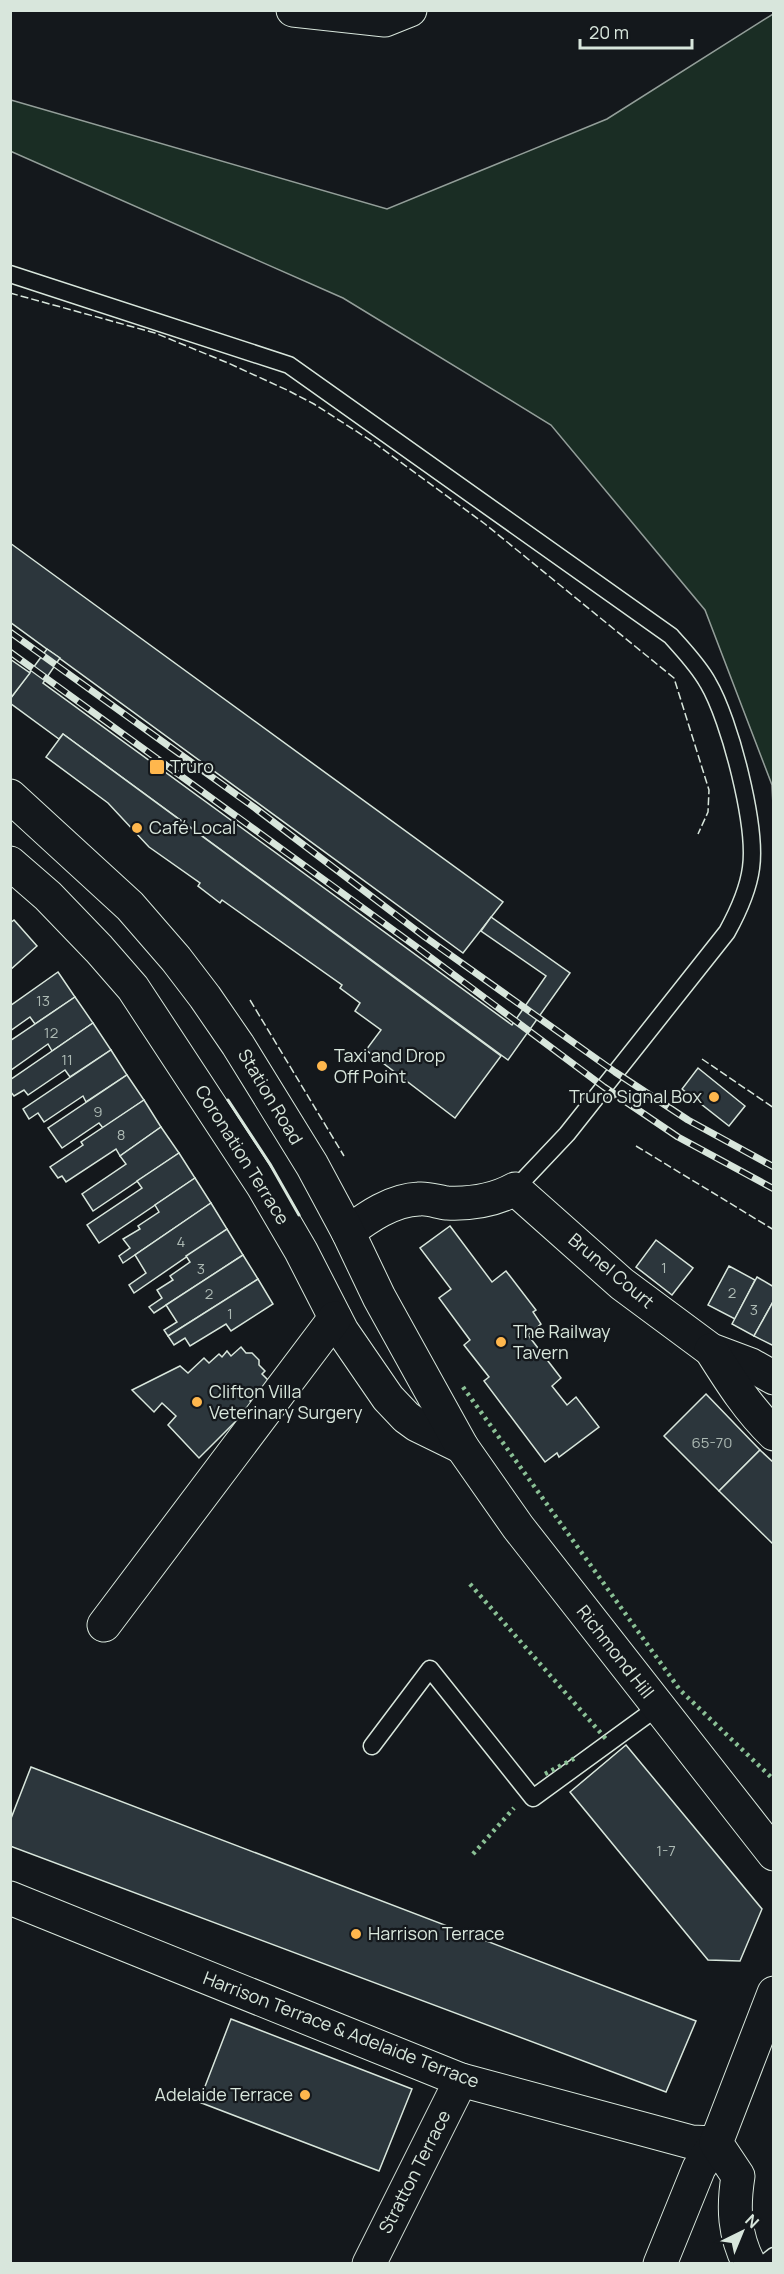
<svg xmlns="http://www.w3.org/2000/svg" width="784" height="2274" font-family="Manrope,sans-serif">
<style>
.green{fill:#1a2d24;stroke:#939e99;stroke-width:1.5}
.building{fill:#2c363c;stroke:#d8e6dc;stroke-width:1.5}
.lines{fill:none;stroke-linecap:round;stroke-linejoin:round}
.service-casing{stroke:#d8e6dc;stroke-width:19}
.minor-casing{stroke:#d8e6dc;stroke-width:35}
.tertiary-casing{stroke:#d8e6dc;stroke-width:35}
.service{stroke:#14181c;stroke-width:16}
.minor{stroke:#14181c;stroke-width:33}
.tertiary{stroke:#14181c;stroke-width:33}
.rail-casing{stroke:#d8e6dc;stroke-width:7}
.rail{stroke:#14181c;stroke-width:4.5;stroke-dasharray:14;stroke-linecap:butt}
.hedge{stroke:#8ac095;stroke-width:4.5;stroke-dasharray:3 4.5;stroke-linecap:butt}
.fence{stroke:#d8e6dc;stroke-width:1.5;stroke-dasharray:8 3;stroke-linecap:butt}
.wall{stroke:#d8e6dc;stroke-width:3}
.poi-dot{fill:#ffb74d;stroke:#14181c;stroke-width:2}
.labels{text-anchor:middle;stroke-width:4.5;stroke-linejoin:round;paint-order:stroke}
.number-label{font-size:15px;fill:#adbab4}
.poi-label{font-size:18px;fill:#d8e6dc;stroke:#14181c;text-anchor:start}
.street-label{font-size:18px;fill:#d8e6dc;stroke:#14181c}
</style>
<rect width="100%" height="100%" fill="#14181c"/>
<polygon class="green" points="773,14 773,806 772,785 705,610 551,425 343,298 10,151 11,100 387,209 607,119"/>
<g class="building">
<polygon points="10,543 503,902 463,953 10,622"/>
<polygon points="47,649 60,658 43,683 512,1025 546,976 481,931 491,917 570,973 508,1060 63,734 59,739 10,703 10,699"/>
<polygon points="10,659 30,673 10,699"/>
<polygon points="63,734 501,1056 455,1118 366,1050 381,1030 355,1011 360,1003 340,988 342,985 222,900 220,903 198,886 200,883 149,847 108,803 46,757"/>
<polygon points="14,920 37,946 10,970 10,923"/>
<polygon points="58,972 75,997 35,1024 30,1017 10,1031 10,1006"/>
<polygon points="75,997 93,1023 52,1051 48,1044 11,1070 10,1041"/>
<polygon points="93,1023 111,1050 70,1077 65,1070 28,1095 24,1090 14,1096 10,1091 10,1080"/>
<polygon points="111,1050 127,1075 86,1102 83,1096 44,1122 38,1113 29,1119 23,1109"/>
<polygon points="698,1068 745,1106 729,1126 682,1089"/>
<polygon points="127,1075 144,1100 103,1128 99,1123 62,1148 48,1128"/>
<polygon points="144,1100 161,1127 120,1156 116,1149 66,1182 62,1176 58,1178 50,1167 83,1145 81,1142"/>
<polygon points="161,1127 179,1153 93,1211 82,1194 126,1164 120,1156"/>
<polygon points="179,1153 195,1178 99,1243 87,1225 142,1188 137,1181"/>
<polygon points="195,1178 211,1203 123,1263 119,1256 130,1248 123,1239 140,1229 138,1226 159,1212 155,1205"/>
<polygon points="211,1203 227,1229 134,1293 129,1285 146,1273 135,1255"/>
<polygon points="450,1226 492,1282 506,1271 536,1310 533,1312 541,1324 528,1335 561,1378 552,1386 567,1405 576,1397 599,1427 559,1457 557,1453 545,1462 484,1381 489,1377 464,1345 470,1340 439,1298 451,1289 420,1248"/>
<polygon points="227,1229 243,1255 154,1313 149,1307 162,1298 157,1290 173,1280 170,1276 190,1262 186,1256"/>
<polygon points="656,1240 693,1268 672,1295 636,1267"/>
<polygon points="243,1255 258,1279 168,1336 164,1330 177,1322 166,1305"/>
<polygon points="729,1266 755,1280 735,1319 708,1305"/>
<polygon points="757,1277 774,1287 774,1300 754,1336 732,1324"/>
<polygon points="258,1279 273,1304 231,1331 226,1324 190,1346 185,1338 174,1345 168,1336"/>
<polygon points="774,1300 774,1346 754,1336"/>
<polygon points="241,1347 246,1353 252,1353 259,1360 259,1365 265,1371 262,1374 269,1381 250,1401 252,1405 199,1458 168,1425 176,1416 162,1403 154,1412 132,1390 180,1366 188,1373 204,1358 209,1363 219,1354 222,1357 227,1351 231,1356"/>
<polygon points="706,1394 760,1450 719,1491 664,1436"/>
<polygon points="760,1450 774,1463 774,1545 719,1491"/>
<polygon points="626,1745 762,1909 740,1961 708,1960 570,1792"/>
<polygon points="31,1767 696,2021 666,2092 10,1846 10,1821"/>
<polygon points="231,2019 412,2089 379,2171 199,2102"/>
</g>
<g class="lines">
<defs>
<g id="service">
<path d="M10 274 289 365 671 636C684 651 698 665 708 683 730 720 757 826 751 868 748 891 738 912 727 932L567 1134 515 1189"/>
<polyline points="372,1746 430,1669 533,1798 658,1707"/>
<polyline points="764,2264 774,2256"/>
</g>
<g id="minor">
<polyline points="293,10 385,20 410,10"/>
<polyline points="10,863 48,896 99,949 133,988 263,1186 301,1251 342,1331 388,1398 406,1417 417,1425 462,1447"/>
<path d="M348 1232C368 1217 392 1200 419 1199 428 1198 438 1202 447 1203 470 1204 495 1200 515 1189L622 1284 711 1350 751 1365 774 1378"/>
<path d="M711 1350C730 1380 748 1409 774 1434"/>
<polyline points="104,1625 335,1318"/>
<polyline points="10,1898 461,2080 691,2142 716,2143"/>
<polyline points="369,2264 461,2080"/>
<polyline points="660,2264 699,2168 716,2143"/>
<path d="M749 2264C734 2234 733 2208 738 2176L716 2143 774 1993"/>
</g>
<polyline id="tertiary" points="10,796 130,906 176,959 205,997 238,1045 312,1165 348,1232 379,1297 462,1447 518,1527 774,1854"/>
</defs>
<use href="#service" class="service-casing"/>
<use href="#minor" class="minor-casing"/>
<use href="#tertiary" class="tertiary-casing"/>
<use href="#service" class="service"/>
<use href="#minor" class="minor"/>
<use href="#tertiary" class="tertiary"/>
<defs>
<g id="rail">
<polyline points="10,632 255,808 425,937 615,1072 688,1120 774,1167"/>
<polyline points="10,652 418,948 604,1087 678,1137 774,1189"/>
</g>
</defs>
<use href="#rail" class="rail-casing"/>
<use href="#rail" class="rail"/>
<g class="hedge">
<polyline points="463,1387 680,1690 774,1780"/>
<polyline points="470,1584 606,1739"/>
<polyline points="545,1774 577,1757"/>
<polyline points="473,1854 514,1808"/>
</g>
<g class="fence">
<polyline points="10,293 155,333 228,363 287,390 314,404 373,442 485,524 674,678 709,790 708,812 698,834"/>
<polyline points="250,1000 344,1156"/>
<polyline points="702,1059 774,1108"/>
<polyline points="636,1146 774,1230"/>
</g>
<polyline class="wall" points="228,1100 270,1164 299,1215"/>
</g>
<g class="poi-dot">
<rect x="149" y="759" width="16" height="16" rx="3"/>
<circle cx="137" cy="828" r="6"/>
<circle cx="322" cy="1066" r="6"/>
<circle cx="714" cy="1097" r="6"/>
<circle cx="501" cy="1342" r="6"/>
<circle cx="197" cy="1402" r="6"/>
<circle cx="356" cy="1934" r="6"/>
<circle cx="305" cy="2095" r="6"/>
</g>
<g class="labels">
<g class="number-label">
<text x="43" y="1006">13</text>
<text x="51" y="1038">12</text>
<text x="67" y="1065">11</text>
<text x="98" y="1117">9</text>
<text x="121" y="1140">8</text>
<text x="181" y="1247">4</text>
<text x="664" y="1273">1</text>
<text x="201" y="1274">3</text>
<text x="732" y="1298">2</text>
<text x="209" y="1299">2</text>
<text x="754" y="1315">3</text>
<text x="230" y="1319">1</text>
<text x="712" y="1448">65-70</text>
<text x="666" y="1856">1-7</text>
</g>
<g class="poi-label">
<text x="170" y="773">Truro</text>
<text x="149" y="834">Café Local</text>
<text x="334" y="1062">Taxi and Drop<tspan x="334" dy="21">Off Point</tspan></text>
<text x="702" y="1103" text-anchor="end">Truro Signal Box</text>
<text x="513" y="1338">The Railway<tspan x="513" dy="21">Tavern</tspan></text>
<text x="209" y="1398">Clifton Villa<tspan x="209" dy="21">Veterinary Surgery</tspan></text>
<text x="368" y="1940">Harrison Terrace</text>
<text x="293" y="2101" text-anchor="end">Adelaide Terrace</text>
</g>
<g class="street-label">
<text transform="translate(270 1097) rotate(59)" y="6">Station Road</text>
<text transform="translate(242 1155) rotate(58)" y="6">Coronation Terrace</text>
<text transform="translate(611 1271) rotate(40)" y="6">Brunel Court</text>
<text transform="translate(615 1652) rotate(52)" y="6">Richmond Hill</text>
<text transform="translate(341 2030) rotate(21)" y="6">Harrison Terrace &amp; Adelaide Terrace</text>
<text transform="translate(415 2172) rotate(-63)" y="6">Stratton Terrace</text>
</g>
</g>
<rect width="784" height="2274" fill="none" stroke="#d8e6dc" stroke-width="24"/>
<g transform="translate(742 2232) rotate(43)" stroke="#14181c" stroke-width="4.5" paint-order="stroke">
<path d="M0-4.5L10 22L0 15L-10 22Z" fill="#d8e6dc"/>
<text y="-9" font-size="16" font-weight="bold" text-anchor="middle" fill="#d8e6dc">N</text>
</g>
<path d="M580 39v9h112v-9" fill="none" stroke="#d8e6dc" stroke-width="3"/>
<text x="589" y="39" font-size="18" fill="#d8e6dc" stroke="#14181c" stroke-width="4.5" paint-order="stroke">20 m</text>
</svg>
